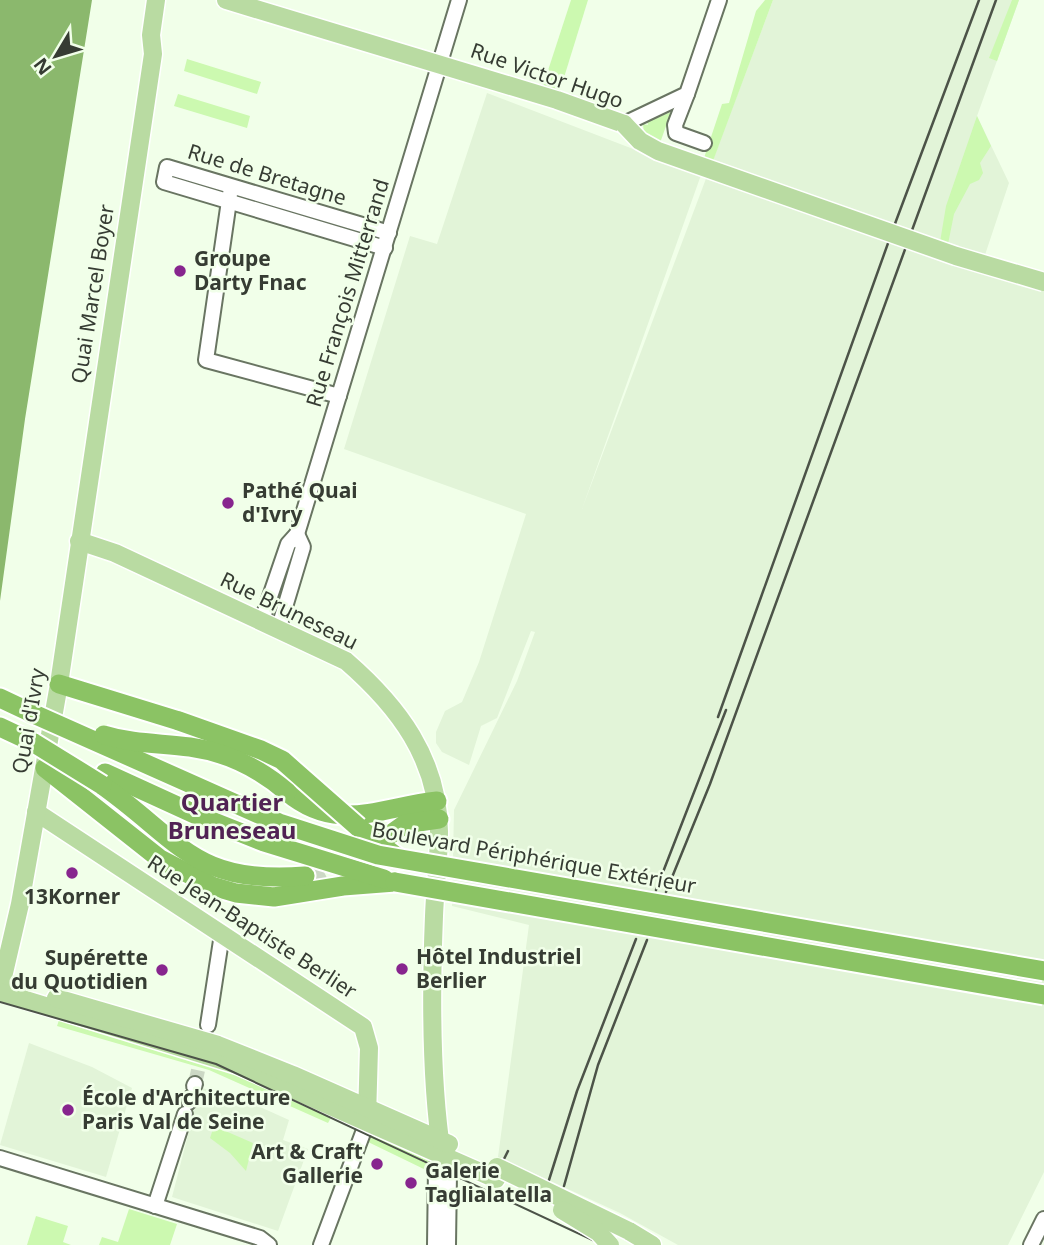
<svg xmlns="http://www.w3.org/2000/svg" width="1044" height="1245" font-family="'Noto Sans',sans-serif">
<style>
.built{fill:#e2f4d8}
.green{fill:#ccf9b0}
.water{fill:#8bb86d}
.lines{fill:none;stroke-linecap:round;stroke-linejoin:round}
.minor-tunnel{stroke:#ccd8c5;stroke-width:14;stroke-dasharray:14 7;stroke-linecap:butt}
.highway-tunnel{stroke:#ccd8c5;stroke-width:19;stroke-dasharray:19 10;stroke-linecap:butt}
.minor-casing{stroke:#697562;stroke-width:18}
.major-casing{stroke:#fff;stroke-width:21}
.highway-casing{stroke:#fff;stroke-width:23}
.minor{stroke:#fff;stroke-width:14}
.major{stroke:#b9dba2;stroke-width:18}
.highway{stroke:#8bc364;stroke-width:19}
.tram{stroke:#4c5348;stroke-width:2}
.rail{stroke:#4c5348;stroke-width:2.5}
.major-bridge-casing{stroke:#fff;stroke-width:21;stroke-linecap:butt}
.highway-bridge-casing{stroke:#fff;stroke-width:23;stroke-linecap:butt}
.major-bridge{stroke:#b9dba2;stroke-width:18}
.highway-bridge{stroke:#8bc364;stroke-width:19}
.poi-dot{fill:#87258e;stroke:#f1ffe9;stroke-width:2.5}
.labels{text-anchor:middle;stroke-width:5;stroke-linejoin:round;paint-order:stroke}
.street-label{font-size:21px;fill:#363c33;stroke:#f1ffe9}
.poi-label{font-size:21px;font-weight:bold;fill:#363c33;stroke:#f1ffe9;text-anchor:start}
.quarter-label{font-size:24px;font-weight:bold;fill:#512254;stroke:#f1ffe9}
</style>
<rect width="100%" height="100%" fill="#f1ffe9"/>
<g class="built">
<polygon points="773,0 1019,0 977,116 1009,183 980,270 1044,290 1044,1172 1008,1245 678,1245 620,1213 498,1157 529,925 452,906 454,810 517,681 535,632 531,631 497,718 481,726 469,765 442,752 436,743 436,732 445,711 462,702 479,662 526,514 344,449 410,236 437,244 487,93 701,175 582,509"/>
<polygon points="29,1043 92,1067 132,1088 106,1177 0,1145"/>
<polygon points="203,1088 227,1098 229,1093 289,1120 283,1140 308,1149 278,1231 172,1197 189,1131 187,1129"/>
</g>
<g class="green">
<polygon points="571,0 588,0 557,100 540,95"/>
<polygon points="765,0 773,0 713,161 704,158 722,104 729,103 756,11"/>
<polygon points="1012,0 1019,0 997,61 989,58"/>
<polygon points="187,59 261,82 257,94 184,71"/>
<polygon points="178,94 250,116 247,128 174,106"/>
<polygon points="671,112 660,143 644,134 643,124 648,125 647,122"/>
<polygon points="977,116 991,146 980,163 983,173 979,180 970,184 954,214 948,244 940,242 946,206"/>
<polygon points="60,1017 173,1049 334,1112 328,1123 209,1070 57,1026"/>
<polygon points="214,1126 253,1143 246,1171 230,1153 210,1138"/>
<polygon points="371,1134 429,1161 430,1172 364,1140"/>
<polygon points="129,1209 177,1224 170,1245 99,1245 102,1237 118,1242"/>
<polygon points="36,1216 68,1226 63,1242 71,1245 27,1245"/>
</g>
<polygon class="water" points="0,0 92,0 25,419 0,601"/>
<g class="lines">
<polyline class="minor-tunnel" points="195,1084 208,1025"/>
<polyline class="highway-tunnel" points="305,876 319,872 373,844"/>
<defs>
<g id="minor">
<polyline points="687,94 675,125 676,133 704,143"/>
<polyline points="624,124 687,94 719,0"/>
<polyline points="230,194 206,360 339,396"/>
<polyline points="385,248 164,182 167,167 389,233"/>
<polyline points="262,620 288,544 297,534 459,0"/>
<polyline points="279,627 303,547 297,534"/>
<polyline points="208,1025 222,934"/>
<polyline points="194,1086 195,1084"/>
<polyline points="189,1102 190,1098"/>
<polyline points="442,1155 449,1173 448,1245"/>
<polyline points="0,1158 260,1238 269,1245"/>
<polyline points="155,1206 185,1114"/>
<polyline points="321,1245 367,1122"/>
<polyline points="435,1245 436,1167 442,1155"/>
<polyline points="1031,1245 1044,1219"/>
</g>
<g id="major">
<polyline points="226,0 557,100 624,124"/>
<path d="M79 541 115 553 346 661C399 707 438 759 439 831 439 860 435 888 434 916 431 989 431 1083 442 1155"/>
<polyline points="36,812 363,1027 369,1048 367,1118"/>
<polyline points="0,990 20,904 59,684 153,54 151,35 156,0"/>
<polyline points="0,992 237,1065 496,1179"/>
<polyline points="56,998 218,1045 293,1075 449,1144"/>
<polyline points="629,1231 652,1245"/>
</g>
<g id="highway">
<polyline points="59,684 179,721"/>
<polyline points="0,698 36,715"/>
<polyline points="0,727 34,743"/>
<polyline points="45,768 160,859 212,886 236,893 274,897 343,886 395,882"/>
<polyline points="105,773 199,816 264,842 384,879"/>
<path d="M102 785C181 841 194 885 305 876"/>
<path d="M287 792C337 834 381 807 437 801"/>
<polyline points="358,827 401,860"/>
<polyline points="391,834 405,824 439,819"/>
</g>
</defs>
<use href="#minor" class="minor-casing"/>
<use href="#major" class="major-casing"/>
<use href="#highway" class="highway-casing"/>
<use href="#minor" class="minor"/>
<use href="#major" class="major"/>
<use href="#highway" class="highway"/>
<polyline class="tram" points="0,1002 216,1064 603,1245"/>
<g class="rail">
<polyline points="718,717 896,221 979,0"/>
<polyline points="656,890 726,710"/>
<polyline points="666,892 710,784 996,0"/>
<polyline points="504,1159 508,1151"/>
<polyline points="549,1180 577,1091 636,939"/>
<polyline points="564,1186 598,1065 647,940"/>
</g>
<defs>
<g id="major-bridge">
<polyline points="624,124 640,141 658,151 956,256 1044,282"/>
<polyline points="497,1167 629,1231"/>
<polyline points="562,1210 598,1232 610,1245"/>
</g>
<g id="highway-bridge">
<polyline points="36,715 279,823 378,855 1044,971"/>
<polyline points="179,721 261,750 282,760 358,827"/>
<path d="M104 735C133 744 160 743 190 747 226 752 259 768 287 792"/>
<polyline points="34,743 102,785"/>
<polyline points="395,882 1044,995"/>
</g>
</defs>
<use href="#major-bridge" class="major-bridge-casing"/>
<use href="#highway-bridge" class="highway-bridge-casing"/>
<use href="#major-bridge" class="major-bridge"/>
<use href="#highway-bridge" class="highway-bridge"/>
</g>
<g class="poi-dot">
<circle cx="180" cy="271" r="7"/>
<circle cx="228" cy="503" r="7"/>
<circle cx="72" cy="873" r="7"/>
<circle cx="402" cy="969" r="7"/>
<circle cx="162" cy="970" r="7"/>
<circle cx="68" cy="1110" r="7"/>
<circle cx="377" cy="1164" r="7"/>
<circle cx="411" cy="1183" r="7"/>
</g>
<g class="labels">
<g class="street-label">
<text transform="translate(547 76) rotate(19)" y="7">Rue Victor Hugo</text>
<text transform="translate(267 175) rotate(17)" y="7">Rue de Bretagne</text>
<text transform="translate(348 293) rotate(-73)" y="7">Rue François Mitterrand</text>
<text transform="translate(93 294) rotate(-81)" y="7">Quai Marcel Boyer</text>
<text transform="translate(289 611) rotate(26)" y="7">Rue Bruneseau</text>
<text transform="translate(29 721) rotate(-80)" y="7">Quai d'Ivry</text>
<text transform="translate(534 858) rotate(10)" y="7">Boulevard Périphérique Extérieur</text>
<text transform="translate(252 927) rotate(33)" y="7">Rue Jean-Baptiste Berlier</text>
</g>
<g class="poi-label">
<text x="194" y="266">Groupe<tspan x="194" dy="24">Darty Fnac</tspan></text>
<text x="242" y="498">Pathé Quai<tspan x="242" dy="24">d'Ivry</tspan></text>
<text x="72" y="904" text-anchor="middle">13Korner</text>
<text x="416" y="964">Hôtel Industriel<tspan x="416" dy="24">Berlier</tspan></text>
<text x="148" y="965" text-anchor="end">Supérette<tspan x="148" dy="24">du Quotidien</tspan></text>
<text x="82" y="1105">École d'Architecture<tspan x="82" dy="24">Paris Val de Seine</tspan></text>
<text x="363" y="1159" text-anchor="end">Art &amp; Craft<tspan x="363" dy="24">Gallerie</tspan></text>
<text x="425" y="1178">Galerie<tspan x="425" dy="24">Taglialatella</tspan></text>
</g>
<g class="quarter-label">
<text x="232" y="811">Quartier<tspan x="232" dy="28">Bruneseau</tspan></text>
</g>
</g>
<g transform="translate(56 56) rotate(232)" stroke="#f1ffe9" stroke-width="5" paint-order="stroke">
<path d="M0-5L12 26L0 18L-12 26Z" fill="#363c33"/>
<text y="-10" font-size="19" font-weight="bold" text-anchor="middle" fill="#363c33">N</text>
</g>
</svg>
